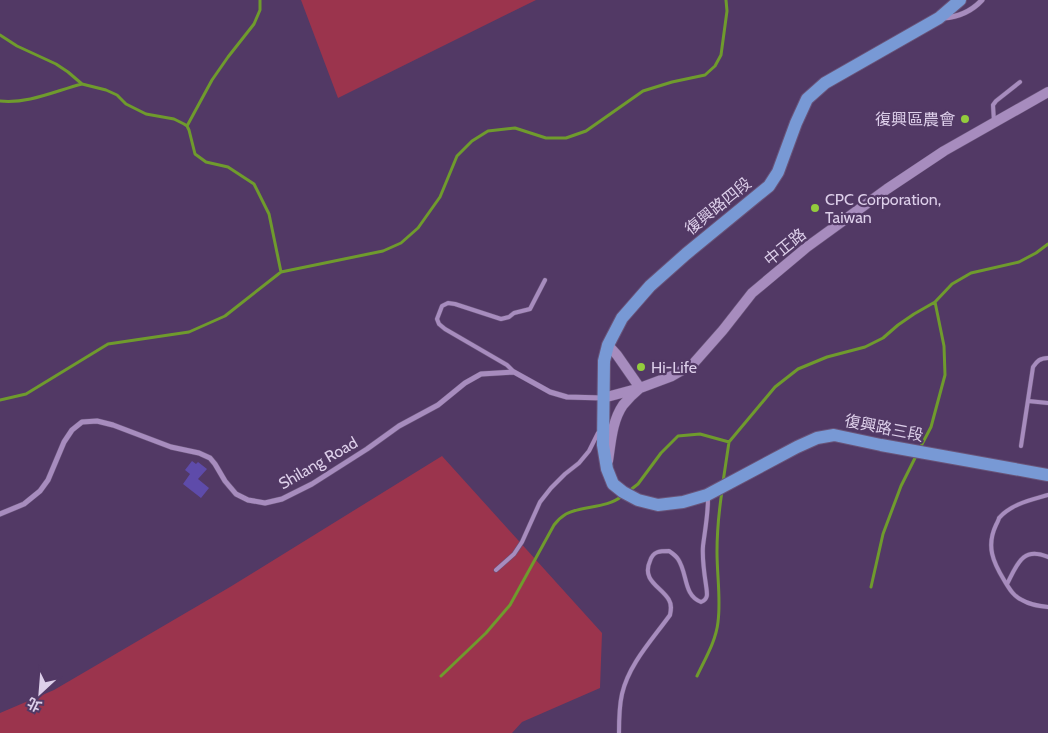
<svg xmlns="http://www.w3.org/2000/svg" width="1048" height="733" viewBox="0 0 1048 733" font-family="Cabin,'Noto Sans TC',sans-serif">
<rect width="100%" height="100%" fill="#523965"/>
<path fill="#9b344d" d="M301 0H536L338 98Z
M442 456 602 633 600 688 522 722 512 733H0V713L54 690 230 587Z"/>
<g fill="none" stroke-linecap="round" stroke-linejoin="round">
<path stroke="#6f9b2d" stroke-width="3" d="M0 35 17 46 56 64 68 72 82 84 106 90 117 95 126 104 146 114 174 119 184 124 187 126 189 130 195 154 206 162 228 167 254 184 269 214 281 272
M0 101C28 104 55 91 82 84
M187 126 212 80 228 57 254 24 260 10V0
M0 400 26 394 108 344 189 332 225 316 281 272 383 251 401 243 418 228 440 197 457 156 472 141 488 131 515 128 546 138H566L586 131 643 91 672 82 705 75 715 66 721 55 727 11 726 0
M920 448 931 427 945 375 944 346 935 302
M723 482 729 442
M629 491 638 484 661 453 678 436 700 434 729 442 775 387 798 369 827 357 865 347 883 338 898 325 914 314 935 302 952 284 971 273 1019 262 1036 253 1048 244
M871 587 883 534 901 486 917 454
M441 676 486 633 510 605 554 525C557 521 561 517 566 514 583 505 606 509 622 496
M697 676C705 659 716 641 718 622 721 599 717 576 717 552 717 532 719 511 722 491"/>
</g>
<path fill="#5e4baa" d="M192 461 196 464 198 462 207 469 198 479 209 488 201 498 183 484 190 474 185 470Z"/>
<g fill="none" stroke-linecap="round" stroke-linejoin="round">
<defs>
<path id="lane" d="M994 122 993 105 996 101 1020 82
M514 372 507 365 445 329 439 324 437 319 442 306 448 303 455 304 501 319 509 317 514 313 530 309 545 280
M1028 401 1048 403
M1021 446 1033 367C1037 361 1040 358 1048 358
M1048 495C1031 500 1011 504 999 518 999 519 996 525 996 525 986 546 993 562 1004 580 1009 588 1013 596 1022 600 1030 605 1039 606 1048 607
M496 570 514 554 522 542 540 502 551 488 565 474 579 463 589 451 598 433
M1007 584C1017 565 1022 546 1048 557
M619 733C619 720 619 707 622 694 629 664 652 640 670 615 671 610 672 605 669 600 662 587 641 581 650 561 653 551 660 551 669 551 672 553 676 556 678 559 688 574 683 595 701 602 709 599 707 593 706 585 704 572 702 559 703 546 705 530 708 515 708 498"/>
<path id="street" d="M943 18C959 17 971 12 982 0
M0 514 24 504 40 491 48 480 64 442 72 430 82 422 97 421 113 425 171 447 199 453 210 458 215 464 225 481 236 494 248 500 265 503 282 499 312 484 367 449 399 426 438 405 465 383 481 374 514 372 550 392 567 397 603 398"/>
<path id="secondary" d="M608 345 617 355 640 388C634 393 628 399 623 405 612 421 611 442 608 461
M603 398 640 388 672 376 693 364 723 330 752 293 807 247 887 189 944 151 1048 92"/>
<path id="primary" d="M960 0 939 18 825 83 807 99 796 123 778 172 769 186 686 254 650 286 622 318 608 345 604 361 603 445 607 469 613 484 623 492 638 500 658 505 683 502 707 495 797 447 817 438 834 435 881 445 1048 475"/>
</defs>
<use href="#lane" stroke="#695479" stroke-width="5"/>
<use href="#street" stroke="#695479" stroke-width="6"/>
<use href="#secondary" stroke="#695479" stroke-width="11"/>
<use href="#primary" stroke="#695479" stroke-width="14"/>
<use href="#lane" stroke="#a78cbe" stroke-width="4"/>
<use href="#street" stroke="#a78cbe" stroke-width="5"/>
<use href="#secondary" stroke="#a78cbe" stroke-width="10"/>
<use href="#primary" stroke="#7899d5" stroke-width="12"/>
</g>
<g fill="#93cc3d" stroke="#523965" stroke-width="2">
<circle cx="965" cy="119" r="5"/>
<circle cx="815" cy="208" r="5"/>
<circle cx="641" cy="367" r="5"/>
</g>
<g text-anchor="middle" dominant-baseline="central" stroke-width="4.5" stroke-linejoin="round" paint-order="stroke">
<g font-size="16" fill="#ddcfea" stroke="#523965" text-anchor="start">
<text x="955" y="119" text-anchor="end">復興區農會</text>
<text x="825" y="199">CPC Corporation,<tspan x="825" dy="18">Taiwan</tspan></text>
<text x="651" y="367">Hi-Life</text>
</g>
<g font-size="16" fill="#ddcfea" stroke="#523965">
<text transform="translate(718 206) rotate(-39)">復興路四段</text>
<text transform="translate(785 247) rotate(-39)">中正路</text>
<text transform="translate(884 428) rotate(11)">復興路三段</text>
<text transform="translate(318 463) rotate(-30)">Shilang Road</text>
</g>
</g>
<g transform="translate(40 693) rotate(206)" stroke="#523965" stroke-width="4" paint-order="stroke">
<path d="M0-4L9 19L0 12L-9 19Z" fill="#ddcfea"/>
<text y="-8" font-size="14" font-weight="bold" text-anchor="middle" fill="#ddcfea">北</text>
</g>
</svg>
